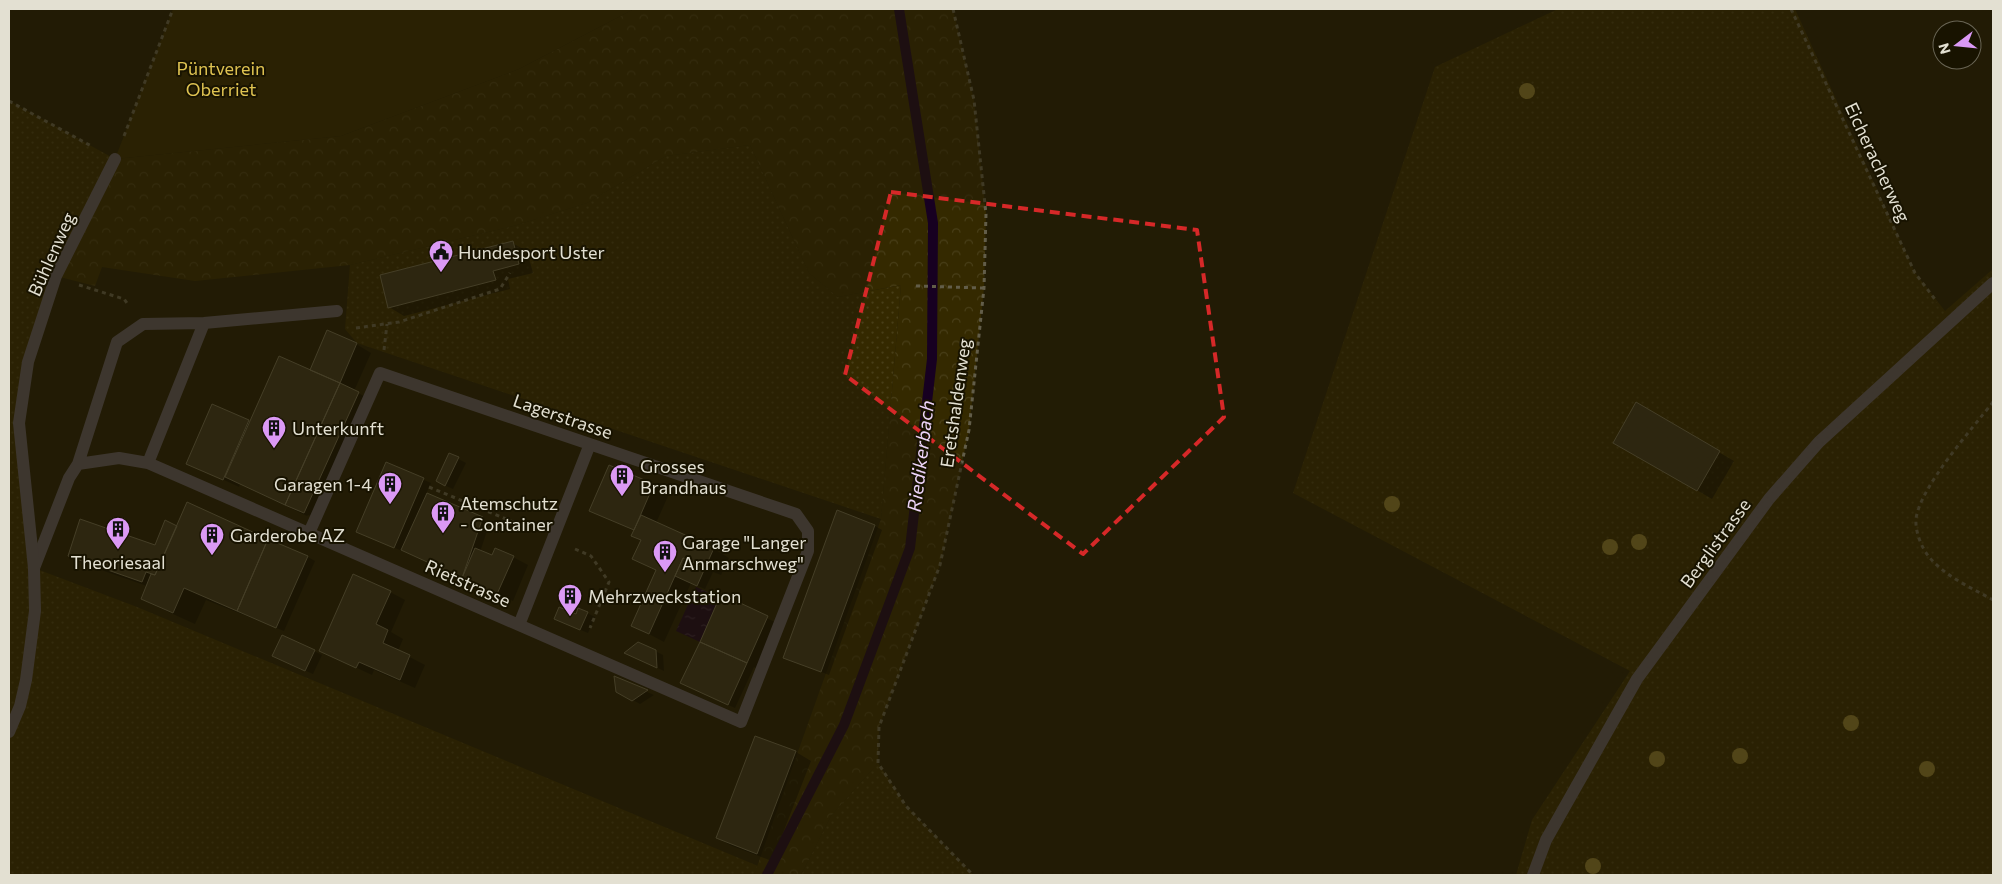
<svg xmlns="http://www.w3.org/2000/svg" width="2002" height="884" viewBox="0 0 2002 884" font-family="Commissioner,sans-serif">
<defs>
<pattern id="grass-dots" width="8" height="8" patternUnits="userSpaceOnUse" patternTransform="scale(1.25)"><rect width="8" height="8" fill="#342900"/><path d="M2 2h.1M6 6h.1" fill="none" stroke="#483e18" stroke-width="1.8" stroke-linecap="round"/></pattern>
<pattern id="forest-crowns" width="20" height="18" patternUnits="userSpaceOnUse" patternTransform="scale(1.25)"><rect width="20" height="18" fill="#342900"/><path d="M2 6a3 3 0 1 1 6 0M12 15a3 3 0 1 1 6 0" fill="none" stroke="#483e18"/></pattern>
<pattern id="water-ripples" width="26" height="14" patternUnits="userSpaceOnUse" patternTransform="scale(1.25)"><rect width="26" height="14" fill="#170021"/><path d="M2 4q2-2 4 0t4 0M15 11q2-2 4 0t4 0" fill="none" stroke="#392540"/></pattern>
</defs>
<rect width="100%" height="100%" fill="#221c05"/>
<path fill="url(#grass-dots)" d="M1558 9H1795L1915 273 1945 311 1993 269V875H1516L1532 820 1630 671 1293 493 1435 67Z
M9 101 115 159 56 276 28 362 19 423 34 568 137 607 758 866 754 875H9Z
M750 145 809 273 838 297 901 285 881 519 357 343 345 329 350 265 517 225 587 203 666 156Z
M878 763 906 806 973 875H801L831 816Z"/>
<path fill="url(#forest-crowns)" d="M634 9H953L974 100 986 214 984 288 969 430 940 565 879 727 878 763 831 816 801 875H754L881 519 901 285 838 297 809 273 750 145 666 156 587 203 517 225 350 265 195 281 102 267 95 286 56 276 115 159 341 136 519 69Z"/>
<path fill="#342900" d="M173 9H634L519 69 341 136 115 159Z"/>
<path fill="url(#water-ripples)" d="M696 587 719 597 700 642 676 631Z"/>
<path fill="#0007" d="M512 243 527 251 533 273 508 279 510 289 404 316 389 307Z
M356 344 371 353 354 391 366 397 312 516 308 515 307 516 240 484 239 487 188 463 213 406 251 422 311 372Z
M1636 404 1734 461 1712 499 1615 442Z
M449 454 466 463 453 489 444 485Z
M386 463 431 483 426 494 490 522 480 552 492 557H513L528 565 513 601 402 550V551L364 535Z
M610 466 654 485 669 494 656 523 714 549 729 558 721 575 713 572 705 589 691 583 664 642 632 625 657 571 634 559 642 540 635 531 591 510Z
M875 526 882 530 829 675 784 657Z
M177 527 308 557 315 561 284 631 206 600 195 624 164 610 142 598 147 586 84 564 69 555 156 546Z
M390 592 405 600 391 632 403 639 398 651 425 665 415 688 374 670 372 675 321 651Z
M722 596 783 626 762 671 754 667 735 708 689 687Z
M587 613 595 617 588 633 555 619Z
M314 651 322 655 313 674 281 660Z
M655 651 663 655 664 671 633 656Z
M615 678 647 692 654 695 640 704 617 691Z
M756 737 796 752 811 761 772 861 732 846 717 838Z"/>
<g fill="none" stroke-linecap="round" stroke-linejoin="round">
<path stroke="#170021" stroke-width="10" d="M767 875 844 725 910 548 932 359 933 223 899 9"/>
</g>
<path fill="#3a341d" stroke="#6e684f" d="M513 241 519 264 493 271 496 280 388 308 380 275Z
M327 330 357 343 340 383 310 370Z
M279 356 340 383 285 505 225 477Z
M340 383 359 392 304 513 285 505Z
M1636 402 1720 451 1697 491 1613 443Z
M212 404 249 420 223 480 186 464Z
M449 453 459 457 445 486 436 481Z
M386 462 424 478 394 548 356 532Z
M609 465 654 484 634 530 589 511Z
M427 493 483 517 462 578 401 550Z
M187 502 268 539 237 611 184 588 173 613 141 599 151 574 155 575Z
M837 510 875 525 821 672 783 658Z
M641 515 714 548 705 568 683 558 649 634 631 626 656 570 632 559 641 540 631 536Z
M80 519 155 545 165 520 177 526 155 575 146 572 142 582 68 556Z
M268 539 308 556 276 628 237 611Z
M475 548 492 555 495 548 514 556 497 594 462 578Z
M683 558 705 568 697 586 675 576Z
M353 574 391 591 376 624 388 630 383 643 410 655 400 680 359 662 356 668 319 651Z
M721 594 768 616 747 663 700 642Z
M559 607 576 614 578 608 588 612 580 630 554 619Z
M282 635 315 650 305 671 272 656Z
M638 642 656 650 657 668 624 653Z
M700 642 747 663 728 705 680 683Z
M614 676 648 690 632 701 616 692Z
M755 736 796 751 757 854 716 838Z"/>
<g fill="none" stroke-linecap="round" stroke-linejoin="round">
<path stroke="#625d49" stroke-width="3" stroke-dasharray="4 4" stroke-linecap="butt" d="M953 9 974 100 986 214 984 288 969 430 940 565 879 727 878 763 906 806 973 875
M1791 9 1915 273 1937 302
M9 101 93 147
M124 136 173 9
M79 285 124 299 129 306
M916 286 984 288
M356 328 399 322 500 289 510 273
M384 350 387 324
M1993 402C1972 429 1920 487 1916 519 1915 532 1922 549 1930 558 1946 577 1972 588 1993 600
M429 487 530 529
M575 549 591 556 609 582 590 628"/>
<path stroke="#5e5761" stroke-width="12" d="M148 463 204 323
M78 464 117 342 143 324 204 323 337 311
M34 568 69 478 78 464 119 458 148 463 741 722 808 551V531L796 514 380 373 309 533
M519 625 590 444"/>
<path stroke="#5e5761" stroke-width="12" d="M9 732 20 706 26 680 35 611 34 568 19 423 28 362 56 276 115 159
M1533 875 1546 840 1637 679 1769 499 1819 442 1993 283"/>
</g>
<g fill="#8a782f">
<circle cx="1527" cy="91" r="8"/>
<circle cx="1392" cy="504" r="8"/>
<circle cx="1639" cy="542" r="8"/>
<circle cx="1610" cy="547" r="8"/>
<circle cx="1851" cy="723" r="8"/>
<circle cx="1740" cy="756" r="8"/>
<circle cx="1657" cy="759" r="8"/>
<circle cx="1927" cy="769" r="8"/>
<circle cx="1593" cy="866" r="8"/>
</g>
<path d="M0 0H2002V884H0ZM891 192 1197 230 1224 417 1083 554 845 375Z" fill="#221c05" fill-opacity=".55" fill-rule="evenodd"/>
<path fill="none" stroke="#d62828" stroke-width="4" stroke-dasharray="10 6" stroke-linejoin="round" d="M891 192 1197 230 1224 417 1083 554 845 375Z"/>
<defs>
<symbol id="civic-pin" viewBox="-11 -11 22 30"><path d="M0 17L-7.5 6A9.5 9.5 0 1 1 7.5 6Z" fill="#db99f5" stroke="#181300"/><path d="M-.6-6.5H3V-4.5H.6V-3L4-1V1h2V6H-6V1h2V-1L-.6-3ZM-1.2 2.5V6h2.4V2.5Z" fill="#111"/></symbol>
<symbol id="building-pin" viewBox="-11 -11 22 30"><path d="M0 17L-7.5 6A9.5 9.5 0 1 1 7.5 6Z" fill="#db99f5" stroke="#181300"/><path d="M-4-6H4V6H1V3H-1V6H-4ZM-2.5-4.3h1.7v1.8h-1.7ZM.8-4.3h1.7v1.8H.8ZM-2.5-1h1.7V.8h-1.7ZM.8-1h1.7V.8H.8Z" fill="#111"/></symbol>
</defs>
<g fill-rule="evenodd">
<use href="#civic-pin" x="427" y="238" width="28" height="38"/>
<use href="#building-pin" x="260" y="414" width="28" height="38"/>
<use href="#building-pin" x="608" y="462" width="28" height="38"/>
<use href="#building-pin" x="376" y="470" width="28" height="38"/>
<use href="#building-pin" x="429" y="499" width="28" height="38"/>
<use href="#building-pin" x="104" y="515" width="28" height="38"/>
<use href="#building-pin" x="198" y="521" width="28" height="38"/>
<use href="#building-pin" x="651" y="538" width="28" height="38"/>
<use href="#building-pin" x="556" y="582" width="28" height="38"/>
</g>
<g text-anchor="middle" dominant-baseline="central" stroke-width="4" stroke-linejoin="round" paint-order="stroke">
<g font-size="18" fill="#dfc351" stroke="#181300">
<text x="221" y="68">Püntverein<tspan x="221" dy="21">Oberriet</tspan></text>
</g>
<g font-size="18" fill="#e3e0d2" stroke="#181300">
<text transform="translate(1878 162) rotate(65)">Eicheracherweg</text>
<text transform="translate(51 254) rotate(-66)">Bühlenweg</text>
<text transform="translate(955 403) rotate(-82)">Eretshaldenweg</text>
<text transform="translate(563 416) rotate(19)">Lagerstrasse</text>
<text transform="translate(1715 543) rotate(-54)">Berglistrasse</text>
<text transform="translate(468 583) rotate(24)">Rietstrasse</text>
</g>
<g font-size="18" fill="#e3e0d2" stroke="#181300" text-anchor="start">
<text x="458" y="252">Hundesport Uster</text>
<text x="292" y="428">Unterkunft</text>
<text x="640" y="466">Grosses<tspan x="640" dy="21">Brandhaus</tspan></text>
<text x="372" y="484" text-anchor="end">Garagen 1-4</text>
<text x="460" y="503">Atemschutz<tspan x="460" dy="21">- Container</tspan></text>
<text x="230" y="535">Garderobe AZ</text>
<text x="682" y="542">Garage "Langer<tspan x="682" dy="21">Anmarschweg"</tspan></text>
<text x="118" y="562" text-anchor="middle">Theoriesaal</text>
<text x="588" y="596">Mehrzweckstation</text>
</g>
<g font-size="19" font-style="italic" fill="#edd4f8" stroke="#181300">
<text transform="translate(920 456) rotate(-83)">Riedikerbach</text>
</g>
</g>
<rect width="2002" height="884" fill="none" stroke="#e3e0d2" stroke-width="20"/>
<g transform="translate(1957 45) rotate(254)"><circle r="24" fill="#181300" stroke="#696554"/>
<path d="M0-4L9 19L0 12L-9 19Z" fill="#db99f5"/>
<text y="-8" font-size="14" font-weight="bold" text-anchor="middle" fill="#e3e0d2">N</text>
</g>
</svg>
